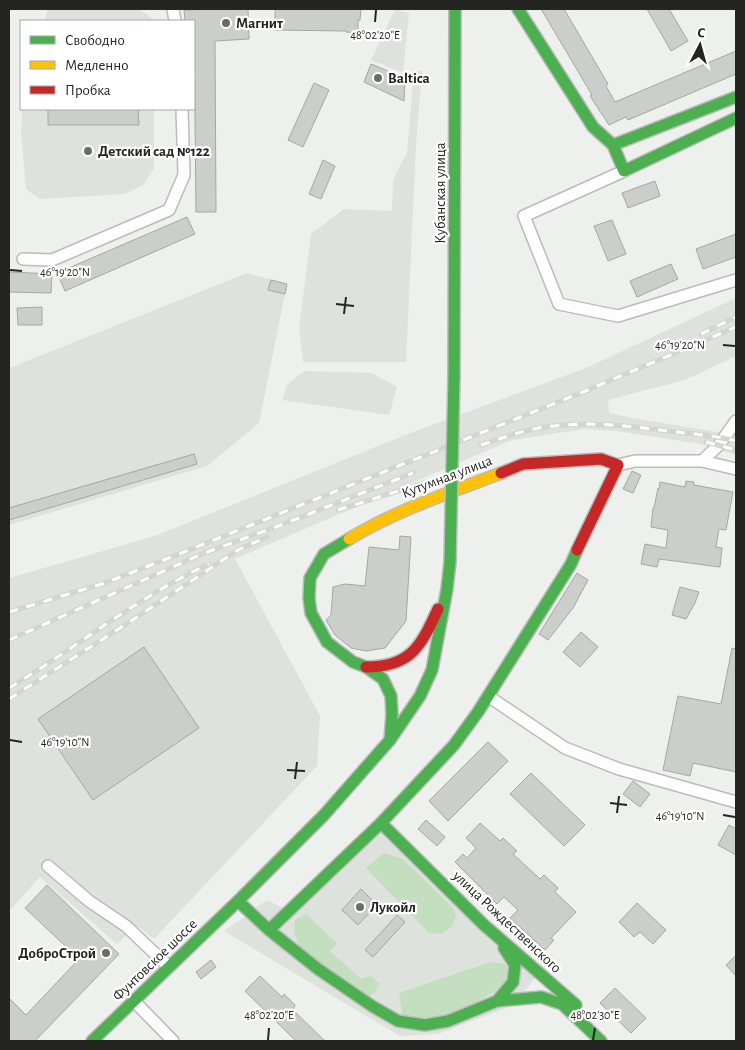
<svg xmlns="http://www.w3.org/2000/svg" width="745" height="1050" viewBox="0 0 745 1050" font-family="'Alegreya Sans',sans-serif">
<rect width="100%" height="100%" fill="#eef0ee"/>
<path fill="#dde2dc" d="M67 9H139L153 19V21H44L48 10Z
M395 9 409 13 403 73 371 60Z
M414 71H422L416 145 406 362H303L299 329 311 234 344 209 392 211 393 180 407 153Z
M22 109H154V168L143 185 125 194 39 199 26 189 21 134Z
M247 273 287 284 259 423 207 466 9 525V368Z
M736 298V356L685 380 608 400 609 413 632 418 736 435V455L701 444 616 431 584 429 512 440 235 559 320 716 317 766 154 939 137 926 117 944 40 877 9 911V578L155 536 405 435 586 368Z
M304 371 372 373 397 387 389 415 282 400 287 385Z
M378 818 541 970 514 1005 438 1034 400 1036 224 931 267 900 283 908Z"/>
<path fill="#c4dfbf" d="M384 853 403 859 453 908 456 917 452 926 442 934 429 933 366 868Z
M306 914 338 944 330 951 361 979 371 976 380 984 374 993 366 998 299 946 294 932 295 920Z
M491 962 505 964 510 974 499 989 449 1017 403 1018 399 993Z"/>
<path fill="#cccecc" stroke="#a5a6a5" d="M217 9H248L249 39 215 41 216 212H196L194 21H185L184 10Z
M275 9H361L360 20H358V33L346 32V31L275 30Z
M541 9H564L608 84 606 86 615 102 736 51V74L628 120 626 117 609 125 590 96 592 95Z
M647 9H669L688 41 671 51Z
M371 64 405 78 404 101 364 82Z
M314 83 329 90 303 147 288 140Z
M48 109H138L139 125H48Z
M323 160 335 166 321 199 309 194Z
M655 181 660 196 628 208 622 193Z
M187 217 195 234 65 291 57 273Z
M612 220 626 254 608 261 594 226Z
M736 234V257L703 269 696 249Z
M671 264 678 279 637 297 630 281Z
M9 272 52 274 51 293 9 292Z
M271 280 287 284 285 294 268 290Z
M42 307V325H18L17 308Z
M194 454 197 464 9 520V508Z
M632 471 641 475 633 493 623 489Z
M686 481 694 482V485L733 492 726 530 719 529 716 547 722 548 720 567 659 559 657 567 641 564 645 544 666 548 668 530 651 527 653 508H654L658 488 659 489 660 482 685 487Z
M400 536 411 537 406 621 385 648 366 651 351 648 335 635 326 620 331 615 333 587 345 584 365 586 369 547 399 550Z
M577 573 588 580 573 608 548 640 539 634Z
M680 587 699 592 695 603 686 619 672 615Z
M581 632 598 647 580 667 563 652Z
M144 647 199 728 93 800 38 719Z
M732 648 736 649V772L693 763 690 776 663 770 678 696 721 704Z
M488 742 508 761 448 821 429 801Z
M531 773 585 825 564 846 510 794Z
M633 781 650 794 640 807 623 794Z
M426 820 445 837 437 846 418 829Z
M480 823 500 841 503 838 517 851 513 854 540 879 544 875 558 888 555 892 576 912 551 938 554 940 545 950 510 918 518 910 504 897 497 904 455 862 463 854 467 858 476 848 466 838Z
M729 825 736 829V855L718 845Z
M47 885 119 954 35 1041H9V998L26 1015 79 959 25 908Z
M361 889 377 905 358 925 342 910Z
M637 903 666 930 653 944 640 932 634 937 619 922Z
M397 915 405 922 373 957 365 950Z
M736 955V976L726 965Z
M211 960 216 967 201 979 196 972Z
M260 976 282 997 284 994 295 1005 293 1010 325 1041H296L245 991Z
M615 988 646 1018 631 1033 600 1003Z"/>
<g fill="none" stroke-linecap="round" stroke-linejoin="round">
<defs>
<path id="street" d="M173 9 175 21
M624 171 524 216 559 304 618 316 736 280
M23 259 52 260 169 210 184 175 182 109
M702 461 736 469
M618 465 635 461H702L719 445 736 421
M488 696 565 748 619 769 736 802
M48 866 89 901 126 926 169 967
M134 1001 173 1041"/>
<path id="fast" d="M518 9 593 127 613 145 624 171 736 118
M613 145 736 97
M454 377 455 9
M349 539 324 554 310 578 309 598 311 613 327 642 353 662 366 667 383 679 391 696 392 714 390 740
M381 823 484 925 576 1005
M238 901 269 930 318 969 372 1006 398 1021 425 1025 448 1021 497 1001 541 997 562 1004 601 1041
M269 930 381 823 454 745 478 712 571 564 577 550
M497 1001 513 982 515 965 504 948
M92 1041 238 901 324 815 390 740 420 696 432 670 447 589 450 562"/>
<path id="slow" d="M349 539C397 510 449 493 501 473"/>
<path id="jam" d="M501 473 523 464 601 459 618 465 577 550
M366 667C411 667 421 646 438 609"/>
</defs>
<use href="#street" stroke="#babcba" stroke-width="14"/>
<use href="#fast" stroke="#babcba" stroke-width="14"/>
<use href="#slow" stroke="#babcba" stroke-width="14"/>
<use href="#jam" stroke="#babcba" stroke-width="14"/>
<use href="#street" stroke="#fcfdfc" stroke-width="11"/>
<use href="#fast" stroke="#4caf50" stroke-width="11"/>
<use href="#slow" stroke="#ffc107" stroke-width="11"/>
<use href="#jam" stroke="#c62828" stroke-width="11"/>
<defs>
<path id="rail" d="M701 334 736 317
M706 442 736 450
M481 445C505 437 529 428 554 426 595 421 636 427 676 432 696 434 717 436 736 441
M338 510 427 482
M9 612 102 584 174 556 588 390 736 327
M9 640 202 554 281 525 413 473
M9 688C76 648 137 597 209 564
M9 699 128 623 238 550 267 537"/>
</defs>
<use href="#rail" stroke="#d4d4d3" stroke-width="5"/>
<use href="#rail" stroke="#fff" stroke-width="3" stroke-dasharray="9" stroke-linecap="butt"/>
<defs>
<path id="fast-bridge" d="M450 562 454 377"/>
</defs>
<use href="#fast-bridge" stroke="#babcba" stroke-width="14" stroke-linecap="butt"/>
<use href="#fast-bridge" stroke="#4caf50" stroke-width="11"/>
</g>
<path fill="none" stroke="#242523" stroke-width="2" d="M375 22 376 10M10 270 22 271M336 304 354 306M344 314 346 297M723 345 735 346M10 740 22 742M287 770 305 771M295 779 297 762M610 803 627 805M617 813 619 796M723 815 735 817M268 1040 269 1028M593 1040 595 1028"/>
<g fill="#6b6c6a" stroke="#fff" stroke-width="2">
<circle cx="226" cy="23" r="5"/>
<circle cx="378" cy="78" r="5"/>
<circle cx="88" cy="151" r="5"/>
<circle cx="360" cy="907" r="5"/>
<circle cx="106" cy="953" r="5"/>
</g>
<g text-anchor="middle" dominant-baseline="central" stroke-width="4.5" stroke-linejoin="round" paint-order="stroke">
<g font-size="15" font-weight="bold" fill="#242523" stroke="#fff" text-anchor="start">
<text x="236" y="23">Магнит</text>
<text x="388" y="78">Baltica</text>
<text x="98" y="151">Детский сад №122</text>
<text x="370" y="907">Лукойл</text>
<text x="96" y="953" text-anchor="end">ДоброСтрой</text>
</g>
<g font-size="15" fill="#242523" stroke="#fff">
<text transform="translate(440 193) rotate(-90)">Кубанская улица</text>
<text transform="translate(447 477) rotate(-21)">Кутумная улица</text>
<text transform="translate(507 922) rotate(43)">улица Рождественского</text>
<text transform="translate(155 960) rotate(-44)">Фунтовское шоссе</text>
</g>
</g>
<g font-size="12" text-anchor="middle" fill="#242523" stroke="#fff" stroke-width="4.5" stroke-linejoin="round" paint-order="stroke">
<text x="375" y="39">48°02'20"E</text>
<text x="65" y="276">46°19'20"N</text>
<text x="680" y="349">46°19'20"N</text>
<text x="65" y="746">46°19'10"N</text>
<text x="680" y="820">46°19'10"N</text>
<text x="269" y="1019">48°02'20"E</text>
<text x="595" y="1019">48°02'30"E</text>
</g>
<rect width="745" height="1050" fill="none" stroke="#242523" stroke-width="20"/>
<rect x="20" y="20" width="175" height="90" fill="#ffffff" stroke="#a7a8a7"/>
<rect x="30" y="36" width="25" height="8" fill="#4caf50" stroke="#a7a8a7"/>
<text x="65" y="45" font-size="15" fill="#242523">Свободно</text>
<rect x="30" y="61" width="25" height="8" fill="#ffc107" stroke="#a7a8a7"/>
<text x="65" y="70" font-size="15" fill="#242523">Медленно</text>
<rect x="30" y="86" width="25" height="8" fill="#c62828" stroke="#a7a8a7"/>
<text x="65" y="95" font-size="15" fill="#242523">Пробка</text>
<g transform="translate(700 45) rotate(6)" stroke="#ffffff" stroke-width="4" paint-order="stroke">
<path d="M0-4L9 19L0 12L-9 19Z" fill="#242523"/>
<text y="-8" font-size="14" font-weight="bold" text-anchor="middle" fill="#242523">С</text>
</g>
</svg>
